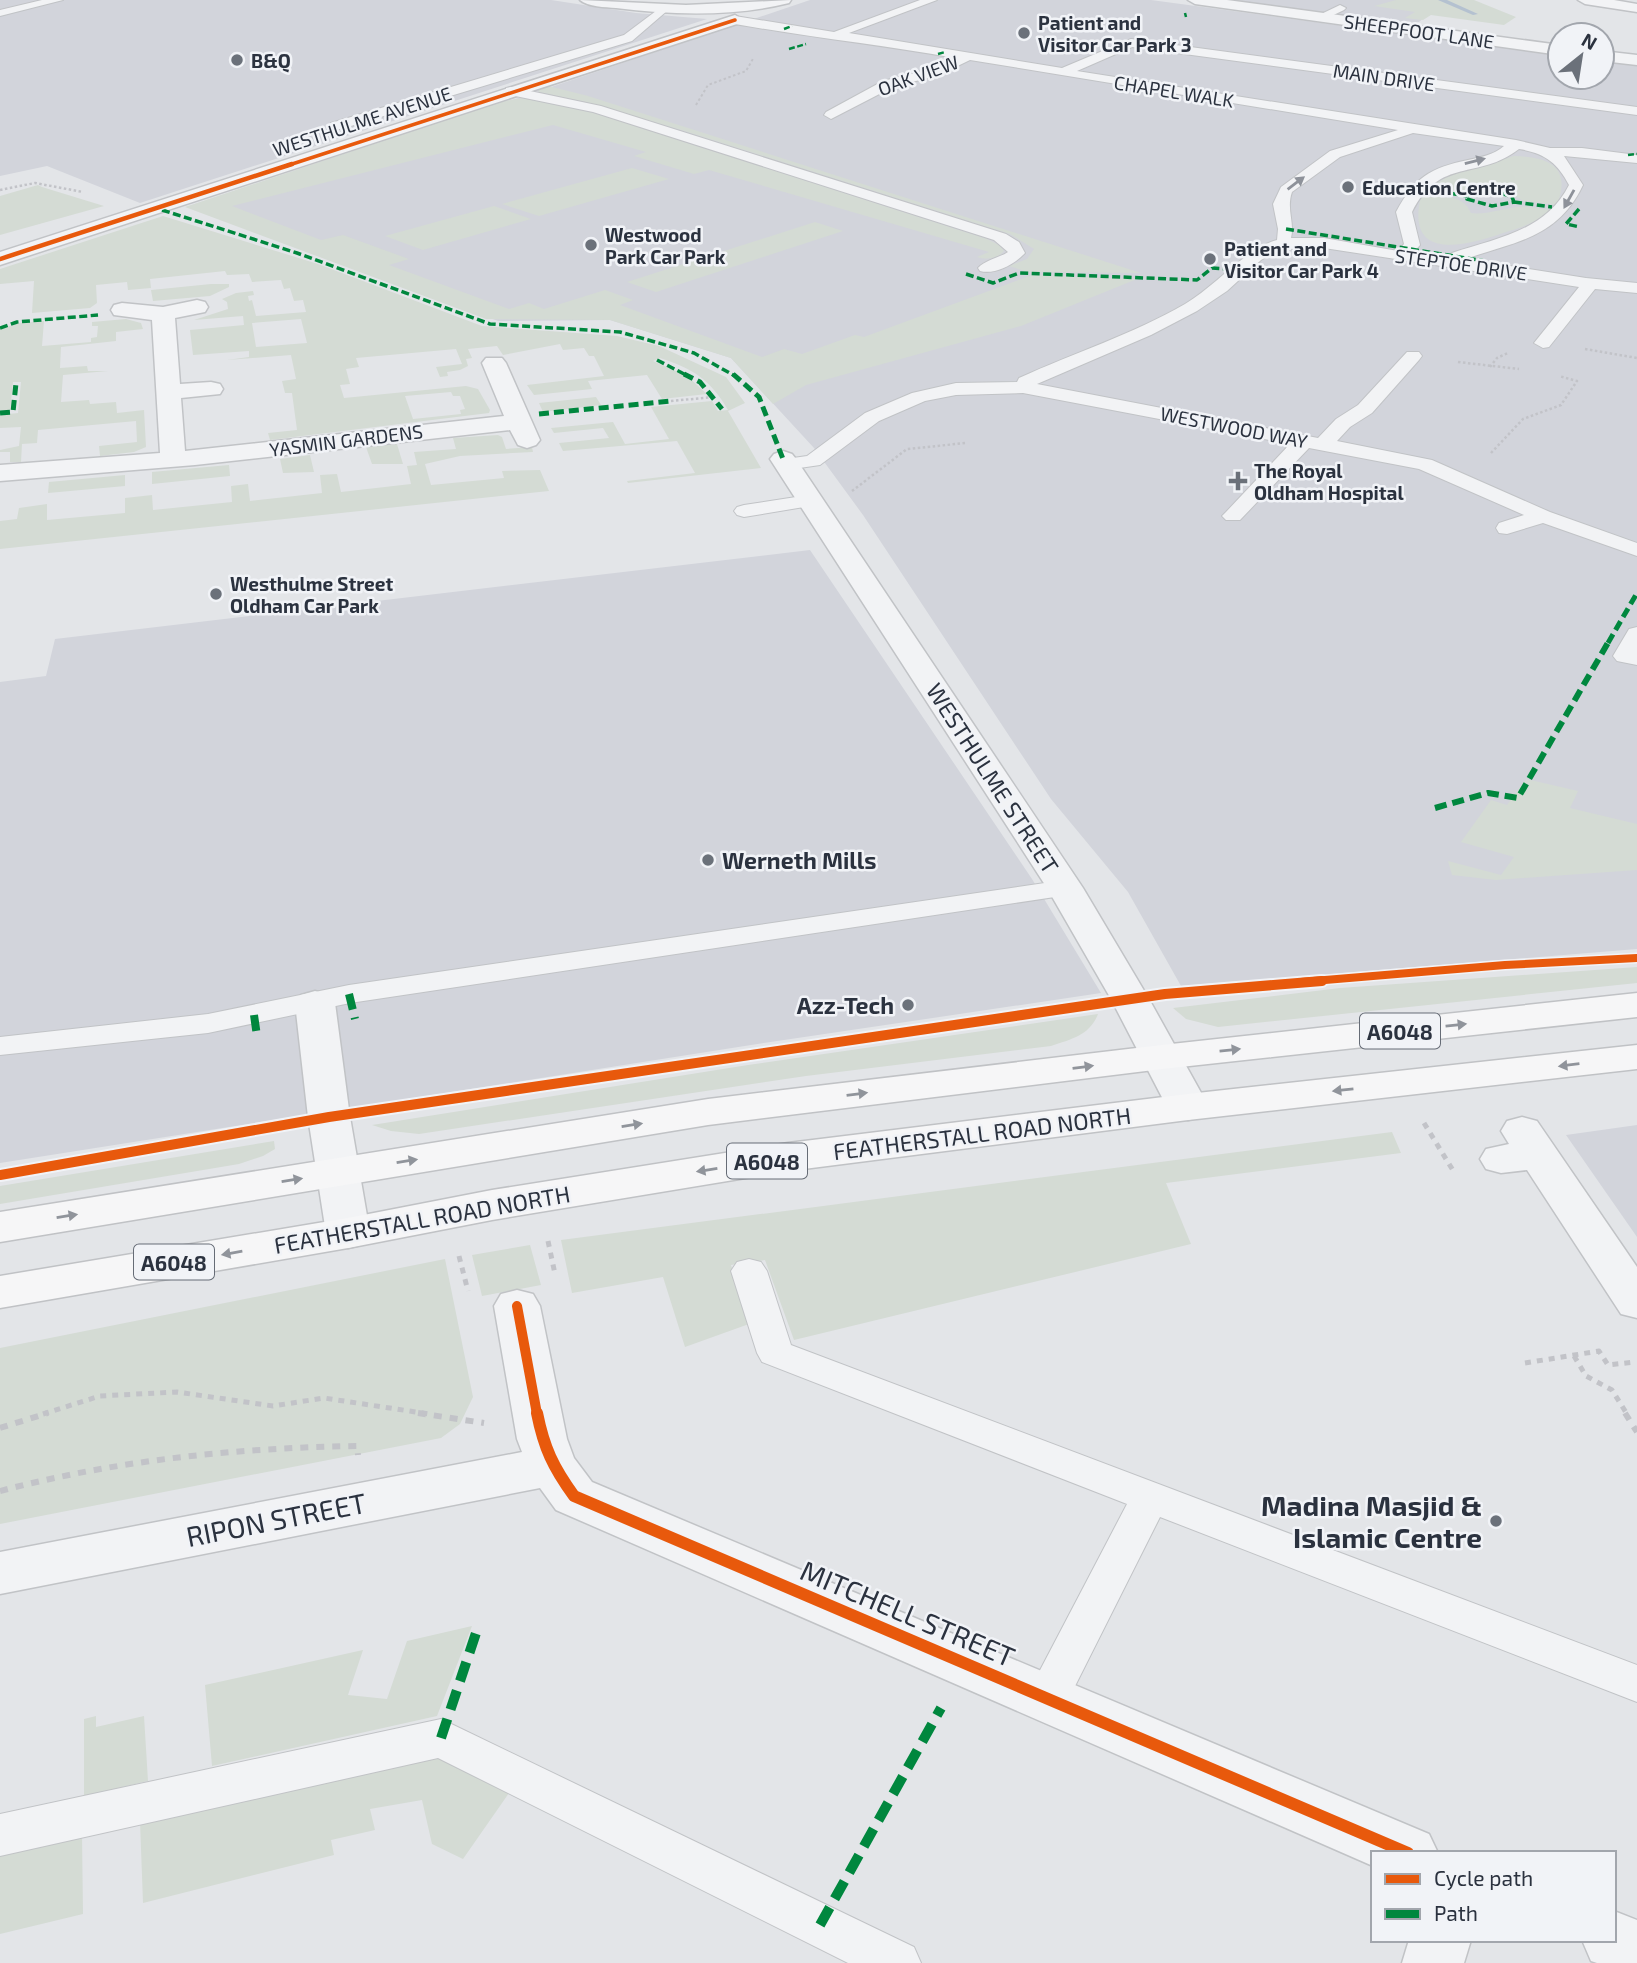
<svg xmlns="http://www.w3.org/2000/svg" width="1637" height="1963" viewBox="0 0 1637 1963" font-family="'Exo 2',sans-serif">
<rect width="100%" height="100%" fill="#e3e5e8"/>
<path fill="#d2d4db" d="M0 0H551L636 13 707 19 140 203 47 166 0 176Z
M810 0H1151L1560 55V77H1602V60L1637 65V949L1181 986 1128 892 1051 799 863 515 814 448 731 358 610 320 498 321 194 207Z
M1223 0H1403L1431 12 1414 26Z
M810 550 1032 879 1101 993 751 1045 0 1163V682L46 676 55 639Z
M1637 1125V1237L1566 1135Z"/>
<path fill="#d4dbd4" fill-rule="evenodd" d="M1396 0H1474L1516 17 1504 25 1431 15 1423 20 1405 18 1415 12 1374 6Z
M544 85 588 96 1141 273 1028 272 1009 266 1027 259 1034 249 1010 234 678 129 585 102 539 92 537 89Z
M522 98 594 113 987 239 999 245 1004 251C997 259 987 260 977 257L989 252 709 170 694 174 634 156 646 152 553 125 232 206 321 240 343 235 409 259 389 265 509 309 529 303 544 309 605 290 633 300 620 305 762 357 784 349 802 354 855 335 864 337 1032 275 1137 279 1021 326 806 385 773 404 731 358 610 320 486 319 185 207 499 102Z
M1514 156C1548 157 1572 166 1557 205L1523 201 1513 194 1507 184C1498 183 1494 187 1485 189 1467 194 1447 190 1429 187L1451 175Z
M632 168 669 179 539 216 502 204Z
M38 185 42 187 104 206 0 235V196Z
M1421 196C1441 199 1462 192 1471 213 1484 215 1503 209 1517 207 1528 205 1541 209 1552 210 1538 222 1520 228 1503 233 1464 247 1405 261 1421 196Z
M494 206 531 219 423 250 385 236Z
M163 216 318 264 482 326 617 336 659 346 726 377 745 403 728 411 761 468 628 483 627 481 695 473 677 441 563 451 559 443 609 438 603 428 554 433 551 428 613 422 625 444 669 439 651 407 712 401 718 411 728 410C711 380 692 368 660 358L653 361 687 376 707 394 662 399 647 375 588 381 592 389 534 395 527 385 604 376 594 356H589L584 348 563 350 560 344 503 355 497 346 468 349 472 358 466 359 468 366 460 370 447 372 448 376 440 377 436 367 462 364 456 349 356 358 359 367 346 369 350 384 340 385 344 398 466 386 478 389 490 410 489 413 270 440 268 433 297 430 292 393H285L282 381 296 379 291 355 227 360 249 357V351L193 355 190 330 244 325 243 316 194 320 228 309 227 302 222 299 236 293 253 291 254 295 248 296 249 301 252 300 256 316 306 312 303 300 294 301 290 288 284 289 281 280 252 282 249 274 227 275 225 271 150 279 151 288 128 290 127 282 96 285 97 303 90 308 32 313 34 281 0 284V269ZM301 319 307 343 256 347 252 323ZM451 392 453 396H460L465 409 460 410 461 414 413 419 405 396Z
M815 222 843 231 656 292 627 282Z
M211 284H229V287L210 296 153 301 151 290Z
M126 319 141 323 143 329 116 332V341L61 347 60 368 87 366 88 371H108L63 375 61 402 89 400 90 404 116 402 117 413 144 410 146 447 134 452 100 456 99 446 137 442 136 421 38 430 37 443 22 444 21 462H10V452H0V450L19 446 21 427 0 428V415L18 413 21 382H13L10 411 0 412V329L19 323 44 321 42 346 91 342V338L97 337 98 326H92V322Z
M596 397 601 405 543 412 539 403Z
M498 435 502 437 506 449 532 447 533 452 460 456 425 464 431 485 504 478 502 471 540 470 549 491 0 549V521L17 519 19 508 47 504V520L125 513V498L152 495 153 510 232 502 231 486 248 484 250 501 322 493 320 475 337 474 341 492 411 484 407 466 417 465 414 452 456 449 453 438Z
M397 444 403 464H372L366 447Z
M310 455 314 472 283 473 280 459Z
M229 465 230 476 152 484V472Z
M125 475V486L48 493 49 482Z
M1526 779 1578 791 1570 808 1637 824V870L1496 880 1452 875 1448 861 1501 875 1514 857 1461 842 1491 800 1507 805Z
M1637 967V983L1218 1027 1186 1019 1173 1008 1340 988Z
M1098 1014C1090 1035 1072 1039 1051 1046L806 1076 419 1134 391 1131 372 1125 748 1065Z
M1392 1132 1401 1153 1166 1183 1191 1244 794 1340 765 1260 731 1265 749 1324 685 1347 663 1277 572 1293 561 1240Z
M274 1141 275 1149 263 1156 239 1164 0 1204V1186Z
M530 1245 541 1285 482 1296 472 1255Z
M445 1259 473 1397 460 1424 441 1438 0 1524V1348Z
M472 1626 437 1716 212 1766 205 1685 363 1650 348 1695 387 1699 407 1641Z
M96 1716V1727L144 1716 148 1781 84 1796V1719Z
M433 1754 509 1793 463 1859 432 1844 422 1800 370 1809 375 1830 331 1840 334 1855 143 1903 140 1821Z
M82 1835 83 1914 0 1934V1855Z"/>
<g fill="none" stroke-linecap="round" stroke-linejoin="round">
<path fill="#b4c1d0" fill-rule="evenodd" d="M1438 0H1447L1478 14 1473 15Z"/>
<defs>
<path id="lane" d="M42 0H63L0 16V10Z
M920 0H937L849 33 1062 68 1131 39 1637 107V115L1132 47 1077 71 1516 140 1550 148H1582L1637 155V163L1564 156 1583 185C1558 238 1515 242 1465 259L1586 278 1637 283V293L1595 289 1549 347 1543 348 1534 343 1579 287 1324 248 1280 249 1261 260 1227 291 1197 311 1151 335 1037 384 1318 438 1336 419 1358 405 1407 352H1419L1422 356 1419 360 1372 413 1350 427 1337 441 1432 460 1550 512 1637 543V556L1543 523 1507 534 1499 533 1496 528 1499 523 1524 515 1419 469 1309 448 1240 520H1226L1222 516 1226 512 1290 444 1023 393 956 395 925 401 879 421 820 465 786 470 779 468 776 464 779 460 807 456 865 413 912 393 956 383 1017 382 1019 378C1074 353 1133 334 1185 304 1216 286 1246 248 1277 240L1278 229 1273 204 1281 187 1330 151 1398 130 970 60 939 75 893 87 831 119 824 115 826 112 883 81 931 69 955 58C882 45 808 37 735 24L729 20 735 16 834 32ZM1413 133 1504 146C1494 155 1481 157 1468 160 1430 168 1415 177 1396 212L1404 244 1398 251 1324 238H1291C1295 223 1286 209 1292 192L1340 157ZM1519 149C1544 153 1557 162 1569 185 1546 231 1497 238 1452 253L1447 257 1413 253 1420 245 1412 212C1440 156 1478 181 1519 149Z
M664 5 670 8 668 10 632 41 341 129H331L329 126 331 123 624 35Z
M1340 5 1346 8 1344 10 1321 21 1315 17Z
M511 87 601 106 1006 234 1019 242 1025 253C1015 264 995 275 980 271L978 268C985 260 999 258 1008 252L994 240 593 112 506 94V88Z
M809 495 816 497 819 501 816 505 744 517 737 515 734 511 737 507 744 505Z
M1637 627V665L1617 661 1613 656 1629 629Z
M1065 880 1075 882 1079 888 1075 894 350 1003 208 1033 0 1055V1037L208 1014 349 985Z
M749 1259 761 1262 767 1271 791 1345 1637 1665V1702L1160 1517 1063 1710 1048 1715 1033 1710 1026 1697 1127 1504 762 1362 757 1353 731 1271 737 1262Z
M441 1719 914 1947 921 1963H848L438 1758 0 1856V1814Z"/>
<path id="street" d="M580 0 686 5 791 0 789 3C733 17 673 15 616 8 605 7 588 7 580 0Z
M1188 0H1227L1560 45V55L1195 4Z
M1578 0H1614L1637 4V12L1585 4Z
M735 15 743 20 740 23 0 265V252Z
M1602 51 1637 55V65L1602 61Z
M197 300 205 302 208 307 205 312 175 318 180 384 211 382 220 384 223 389 220 394 181 398 185 451 504 416 482 363 486 358H502L506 363 540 440 536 445 527 448 518 445 510 430 195 465 0 481V465L160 453 152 320 114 315 111 310 114 305 122 303 163 307Z
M783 451 792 454 796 459 1083 888 1149 999 1209 1107 1203 1116 1188 1120 1173 1116 1167 1107 1111 999 1047 888 770 459 774 454Z
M315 991 329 995 335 1003 350 1117 370 1233 364 1244 348 1248 332 1244 326 1233 308 1117 295 1003 301 995Z
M1522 1117 1537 1121 1637 1267V1318L1621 1314 1527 1170 1501 1173 1486 1169 1480 1159 1486 1149 1509 1144 1501 1131 1507 1121Z
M517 1290 533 1294 540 1306 567 1439 574 1458 592 1482 1429 1834 1438 1853H1373V1866L556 1510 540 1488 0 1594V1552L522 1452 517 1439 494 1306 501 1294Z
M1614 1911 1637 1920V1963H1597L1591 1961 1582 1940H1614Z
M1409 1940H1471L1464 1963H1402Z"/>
<path id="primary" d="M1637 993V1017L1162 1069 708 1125 0 1242V1212L708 1099 1162 1045Z
M1637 1045V1069L1188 1120 788 1171 492 1220 348 1248 0 1308V1276L348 1218 492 1190 788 1143 1188 1094Z"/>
</defs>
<use href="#lane" stroke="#c1c3c6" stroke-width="2"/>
<use href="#street" stroke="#c1c3c6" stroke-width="3"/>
<use href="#primary" stroke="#c0c2c5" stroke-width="3"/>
<path stroke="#c2c3c8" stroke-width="2" stroke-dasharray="2.5 2.5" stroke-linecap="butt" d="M696 105 708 85 746 71 754 57"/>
<path stroke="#c2c3c8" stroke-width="2.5" stroke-dasharray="2.5 2.5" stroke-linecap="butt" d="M0 190 35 183 83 192
M1585 349 1637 358
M1458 362 1519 369
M1490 367 1497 358 1508 353
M671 401 714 397
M1491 453 1523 419 1561 405 1577 381 1559 376
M852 491 907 449 966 443"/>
<path stroke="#c2c3c8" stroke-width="5" stroke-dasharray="6 6" stroke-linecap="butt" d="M1424 1123 1454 1172
M548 1241 555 1274
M459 1256 468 1291
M1574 1356 1586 1376 1612 1390 1627 1414
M1525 1363 1599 1351 1608 1365 1635 1362
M43 1414 100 1396 177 1392 273 1406 324 1398 429 1414"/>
<path stroke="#c2c3c8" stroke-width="6" stroke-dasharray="8 8" stroke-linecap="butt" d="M418 1413 484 1423
M1625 1413 1637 1432
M0 1428 48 1413
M0 1491C118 1460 235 1448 357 1446L358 1455"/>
<use href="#lane" fill="#f2f3f5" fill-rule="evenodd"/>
<use href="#street" fill="#f2f3f5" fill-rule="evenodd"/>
<use href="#primary" fill="#f6f6f7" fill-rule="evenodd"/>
<path stroke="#00873e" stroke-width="2.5" stroke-dasharray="6 2.5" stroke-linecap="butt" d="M1185 13 1186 17
M784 29 792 26
M789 49 806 44
M938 54 945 52
M1628 155 1637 154"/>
<path stroke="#00873e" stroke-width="3.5" stroke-dasharray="8 3.5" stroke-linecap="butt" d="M1416 188 1467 196
M1478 192 1501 193 1512 197 1514 202 1492 206 1467 199 1468 195Z
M1514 202 1552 207
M1579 209 1566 224 1580 227
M162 210 297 253 490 324 620 332 694 353 735 376
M1286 229 1485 261
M966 274 993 283 1019 273 1197 280 1212 268 1239 270
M0 328 17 322 98 315
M657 360 688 376"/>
<path stroke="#00873e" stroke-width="5" stroke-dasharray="10 5" stroke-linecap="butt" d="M684 374 700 382 722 409
M733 374 759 397 783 459
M0 413 13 412 16 383
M539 414 671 401
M1608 643 1637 593"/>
<path stroke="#00873e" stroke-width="6" stroke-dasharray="12 6" stroke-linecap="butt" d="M1435 808 1488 793 1518 798 1609 641"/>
<path stroke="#00873e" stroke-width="8" stroke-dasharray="16 8" stroke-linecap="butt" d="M349 994 355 1019
M254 1015 257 1036"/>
<path stroke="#00873e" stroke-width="10" stroke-dasharray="20 10" stroke-linecap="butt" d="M441 1738 478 1627
M820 1925 941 1708"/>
<defs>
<path id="cycleway-far4" d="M286 166 735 20"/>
<path id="cycleway-far3" d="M0 259 292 164"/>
<path id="cycleway-far2" d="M1301 982 1505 965 1637 958"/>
<path id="cycleway-far1" d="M0 1175 329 1117 1165 994 1322 981
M517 1306 537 1414"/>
<path id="cycleway" d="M537 1413C544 1448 553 1467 574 1496L1408 1853"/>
</defs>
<use href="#cycleway-far4" stroke="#f1f3f7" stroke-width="5"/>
<use href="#cycleway-far3" stroke="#f1f3f7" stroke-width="7"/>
<use href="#cycleway-far2" stroke="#f1f3f7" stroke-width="11"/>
<use href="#cycleway-far1" stroke="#f1f3f7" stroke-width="14"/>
<use href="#cycleway" stroke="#f1f3f7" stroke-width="17"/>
<use href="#cycleway-far4" stroke="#e8590c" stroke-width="3.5"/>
<use href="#cycleway-far3" stroke="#e8590c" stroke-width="4.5"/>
<use href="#cycleway-far2" stroke="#e8590c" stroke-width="8"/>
<use href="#cycleway-far1" stroke="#e8590c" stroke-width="10"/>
<use href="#cycleway" stroke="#e8590c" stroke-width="12"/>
</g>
<defs><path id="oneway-solid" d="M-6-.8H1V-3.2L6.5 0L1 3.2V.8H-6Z" transform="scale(1.75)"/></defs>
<g fill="#8e929a">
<use href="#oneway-solid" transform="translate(1475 161) rotate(-14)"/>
<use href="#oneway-solid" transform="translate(1296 183) rotate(-37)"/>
<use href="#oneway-solid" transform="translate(1569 199) rotate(119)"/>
</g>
<g fill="#90949b">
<use href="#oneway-solid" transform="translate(1456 1025) rotate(-6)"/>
<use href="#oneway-solid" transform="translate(1230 1050) rotate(-6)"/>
<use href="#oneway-solid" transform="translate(1569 1065) rotate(173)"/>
<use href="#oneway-solid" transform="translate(1083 1067) rotate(-7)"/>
<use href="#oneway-solid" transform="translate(1343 1090) rotate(174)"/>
<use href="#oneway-solid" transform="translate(857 1094) rotate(-7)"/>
<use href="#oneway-solid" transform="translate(632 1125) rotate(-9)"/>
<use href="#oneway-solid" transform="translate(407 1161) rotate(-9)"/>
<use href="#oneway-solid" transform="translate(707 1170) rotate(171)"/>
<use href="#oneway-solid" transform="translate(292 1180) rotate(-9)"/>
<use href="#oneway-solid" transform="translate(67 1216) rotate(-9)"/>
<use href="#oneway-solid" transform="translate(232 1253) rotate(170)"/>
</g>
<g fill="#6b717a" stroke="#f1f3f7" stroke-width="2.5">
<circle cx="1024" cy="33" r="7"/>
<circle cx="237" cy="60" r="7"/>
<circle cx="1348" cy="187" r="7"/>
<circle cx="591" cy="245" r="7"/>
<circle cx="1210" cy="259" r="7"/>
<path d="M1234.5 470.5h7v7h7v7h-7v7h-7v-7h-7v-7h7z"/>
<circle cx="216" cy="594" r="7"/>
<circle cx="708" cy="860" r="7"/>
<circle cx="908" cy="1005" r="7"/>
<circle cx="1496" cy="1521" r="7"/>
</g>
<g text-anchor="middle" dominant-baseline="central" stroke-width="5" stroke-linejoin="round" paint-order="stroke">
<g font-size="19" font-weight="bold" fill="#2b323f" stroke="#f1f3f7" text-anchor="start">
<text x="1038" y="22">Patient and<tspan x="1038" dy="22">Visitor Car Park 3</tspan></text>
<text x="251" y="60">B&amp;Q</text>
<text x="1362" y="187">Education Centre</text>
<text x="605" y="234">Westwood<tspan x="605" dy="22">Park Car Park</tspan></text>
<text x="1224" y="248">Patient and<tspan x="1224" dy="22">Visitor Car Park 4</tspan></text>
<text x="1254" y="470">The Royal<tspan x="1254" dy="22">Oldham Hospital</tspan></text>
<text x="230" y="583">Westhulme Street<tspan x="230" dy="22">Oldham Car Park</tspan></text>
</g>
<g font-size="19" fill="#2b323f" stroke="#f1f3f7">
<text transform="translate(1419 31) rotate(8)">SHEEPFOOT LANE</text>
<text transform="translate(918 75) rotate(-20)">OAK VIEW</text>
<text transform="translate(1384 77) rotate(8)">MAIN DRIVE</text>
<text transform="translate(1174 91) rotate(9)">CHAPEL WALK</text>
<text transform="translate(362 121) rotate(-18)">WESTHULME AVENUE</text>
<text transform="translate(1461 264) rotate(8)">STEPTOE DRIVE</text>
<text transform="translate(1234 427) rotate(11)">WESTWOOD WAY</text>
<text transform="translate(346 440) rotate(-7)">YASMIN GARDENS</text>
</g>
<g fill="#f1f3f7" stroke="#666c76" stroke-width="2">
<rect x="1360" y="1013.5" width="80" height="35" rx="5"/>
<rect x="727" y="1143.5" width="80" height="35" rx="5"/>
<rect x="134" y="1244.5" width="80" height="35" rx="5"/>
</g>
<g font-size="21" font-weight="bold" fill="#2b323f">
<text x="1400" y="1031">A6048</text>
<text x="767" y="1161">A6048</text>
<text x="174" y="1262">A6048</text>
</g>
<g font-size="23" fill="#2b323f" stroke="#f1f3f7">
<text transform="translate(993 778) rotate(57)">WESTHULME STREET</text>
<text transform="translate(982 1133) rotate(-7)">FEATHERSTALL ROAD NORTH</text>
<text transform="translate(422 1219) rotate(-10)">FEATHERSTALL ROAD NORTH</text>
</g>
<g font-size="23" font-weight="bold" fill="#2b323f" stroke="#f1f3f7" text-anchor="start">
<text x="722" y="860">Werneth Mills</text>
<text x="894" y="1005" text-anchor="end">Azz-Tech</text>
</g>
<g font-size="28" font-weight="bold" fill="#2b323f" stroke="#f1f3f7" text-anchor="end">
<text x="1482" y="1505">Madina Masjid &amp;<tspan x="1482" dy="32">Islamic Centre</tspan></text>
</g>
<g font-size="28" fill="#2b323f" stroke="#f1f3f7">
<text transform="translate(276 1519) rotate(-11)">RIPON STREET</text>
<text transform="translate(908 1613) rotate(23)">MITCHELL STREET</text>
</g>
</g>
<rect x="1371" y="1851" width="245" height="91" fill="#f1f3f7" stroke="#a2a6ad" stroke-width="2"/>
<rect x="1385" y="1874" width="35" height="10" fill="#e8590c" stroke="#a2a6ad" stroke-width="2"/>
<text x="1434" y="1886" font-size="21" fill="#2b323f">Cycle path</text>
<rect x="1385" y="1909" width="35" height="10" fill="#00873e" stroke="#a2a6ad" stroke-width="2"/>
<text x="1434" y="1921" font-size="21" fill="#2b323f">Path</text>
<g transform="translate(1581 56) rotate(30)"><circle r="33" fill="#f1f3f7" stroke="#a2a6ad" stroke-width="2"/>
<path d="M0-5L12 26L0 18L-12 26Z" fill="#6b717a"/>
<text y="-10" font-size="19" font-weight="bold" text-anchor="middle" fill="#2b323f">N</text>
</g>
</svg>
